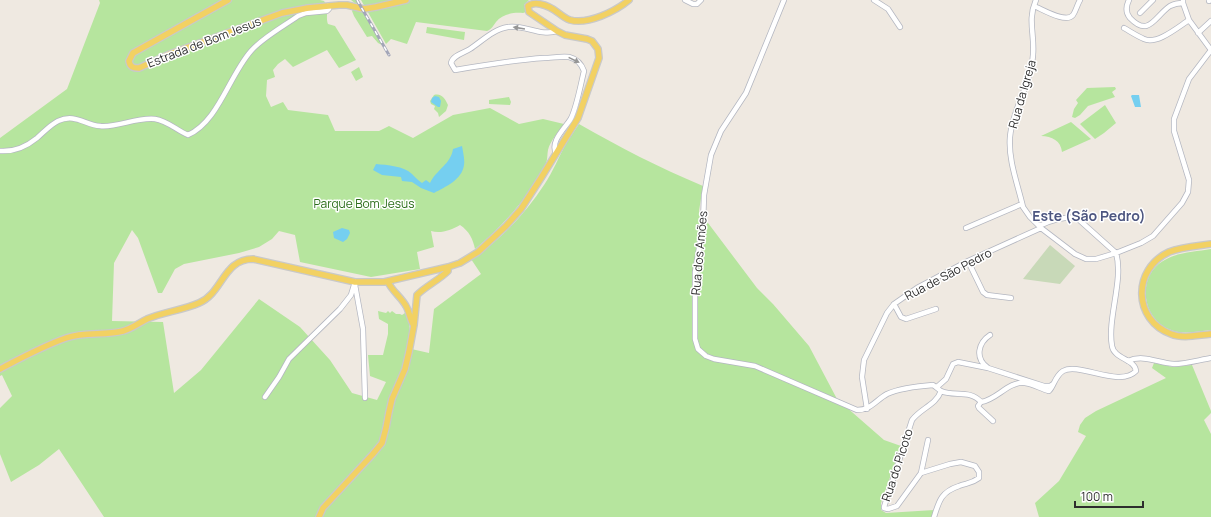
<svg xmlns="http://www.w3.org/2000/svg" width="1211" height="517" viewBox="0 0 1211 517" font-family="Manrope,sans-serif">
<rect width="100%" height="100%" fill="#efe9e1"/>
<path fill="#b6e59e" d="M99 0H320L324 1C330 9 325 16 328 24L335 26 356 60 339 68 327 50 293 67 285 59 278 64 273 70 275 77 267 80 266 96 271 107 283 102 288 110 328 115 335 131H379L389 126 413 138 453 115 490 108 519 124 543 119 564 124C559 131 550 141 548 150 547 155 548 160 545 165 528 198 504 225 475 249 473 239 469 231 460 225 451 230 441 234 431 231L434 247 417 252 420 269 371 277 300 262 295 235 279 231 272 239 259 247 239 253 184 264 175 269 162 293H158L138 238 132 230 114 263 112 321 163 322 174 393 201 370 259 299 300 327 330 360 352 393 377 400 386 382 370 376 368 355H383L388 334V324L379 319 378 311 386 313 388 311 390 313 392 311 396 314H400L402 315 405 313C412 324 410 337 407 348L429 353 434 309 481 274 471 259C500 241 525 214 544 185 553 172 559 156 567 142 571 136 575 130 579 124 619 147 660 168 703 186L699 211 757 288 773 304 809 346 837 399 884 440 901 446 881 503V510L886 513 934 510 933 517H104L59 449 39 465 11 482 0 454V408L12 396 2 375 0 376V138L67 89 100 3Z
M351 0H356L382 45 378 43 372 36 367 37 354 16 352 11 356 4Z
M361 0H529L524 5 526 12 523 13C514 12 502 14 496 22 493 26 492 29 487 31L416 22 407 44 391 39 386 44Z
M427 27 465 32 464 40 426 33Z
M359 67 363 77 356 81 351 72Z
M1115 87 1116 89 1112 92 1115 97 1088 106 1080 115 1075 118 1072 117 1074 109 1078 103 1076 100 1087 88Z
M434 95C442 93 445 99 448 105L446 111 439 117 438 113 434 109 435 106 431 104 430 101Z
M509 97 511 102 510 105 489 104V100Z
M1105 105 1116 123 1104 133 1095 139 1080 124Z
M1071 122 1091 139 1062 152C1061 141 1052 136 1041 136Z
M1211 249V330C1198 331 1184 335 1171 330 1142 320 1136 277 1163 261 1177 252 1195 252 1211 249Z
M1154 363 1173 367 1192 365 1211 411V413L1204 420 1211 434V517H1039L1035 503 1059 481 1086 436 1078 432 1080 425 1085 418 1096 411 1166 378 1152 368Z"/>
<path fill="#c8d9b8" d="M1050 245 1075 266 1060 284 1023 279Z"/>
<path fill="#75cff0" d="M1132 95H1139L1141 107H1135L1131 96Z
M435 96 439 97 441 101 440 107H438L431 102 432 98Z
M462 146C463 152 465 160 464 165 462 180 445 187 434 193L421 188 412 182 402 181 401 177 382 175 373 170 376 164C387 165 404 166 412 174 416 178 418 180 422 183L426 180 430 183C436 170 451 164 453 149Z
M342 228 349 230 350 233 347 239 343 242 334 238 333 232Z"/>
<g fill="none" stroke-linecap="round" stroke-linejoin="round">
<defs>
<path id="minor" d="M685 0 693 4H697L701 0
M784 0 746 93 721 131 711 155 704 195 703 225 695 272V339L698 349 706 356 714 359 755 366 857 410C871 410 876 400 887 394 898 389 920 386 933 385 936 387 938 389 941 391 954 397 970 389 981 402L978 406 979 408 993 421
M874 0 888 9 900 27
M1036 0C1027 20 1035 35 1033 55 1031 84 1012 110 1010 137 1008 160 1018 185 1023 207L1030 217 1041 228 1075 254 1086 259H1096L1116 253 1141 243 1153 236 1182 203 1188 192 1189 180 1174 131V119L1189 79 1211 50
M1129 0C1126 6 1125 12 1130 18 1149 38 1155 16 1170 6 1174 4 1178 3 1183 3
M1183 0V3L1189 20 1211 50
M1209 0V1
M1034 6C1042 9 1066 24 1073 15 1076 11 1077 5 1080 0
M1140 13 1153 0
M1124 28C1131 32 1137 36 1144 39 1157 45 1178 27 1189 20
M1198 33 1211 21
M0 151C14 152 26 147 37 138 44 132 50 125 58 121 75 113 85 125 100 126 117 128 136 117 155 119 168 121 176 130 188 135 218 122 229 76 251 51 262 38 284 26 298 16L306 13 327 11 329 9 328 6
M556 153C550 142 564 129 570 120 576 111 581 83 584 71 581 63 577 59 569 57 561 56 552 58 544 58 514 60 484 65 455 70L451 63C453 55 464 53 470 49 482 41 494 29 508 27 524 24 541 37 557 31
M966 228 1022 204
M968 261 983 292 987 295 1011 298
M355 285 363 329 365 398
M894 304 901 317 906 319 936 309
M1128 361C1143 354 1158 363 1174 364 1186 364 1199 360 1211 358
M987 367C975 358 978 343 990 335
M937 387 946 379 953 364 958 362 988 368 1044 386H1050L1053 384
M265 397 279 377 289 359 340 309 351 295 355 282
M981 402C997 400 1008 381 1025 383 1033 384 1041 389 1049 391 1054 386 1055 376 1063 371 1079 362 1120 388 1136 371 1135 359 1114 359 1112 346 1107 319 1124 279 1116 253L1077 218C1065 216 1049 221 1039 226
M867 409 862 377 864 360 887 313 894 304 917 288 968 261 1041 228
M921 473 928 440
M934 517C939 501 941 492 959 486 967 483 971 484 979 478V472L975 466 961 462 950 464 921 473 897 506 888 509 884 508V507L912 420C921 408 936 405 941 391"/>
<path id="major" d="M228 0 133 53 129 61C130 67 133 68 139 68L170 54 282 13 308 8 339 5H347L364 9 376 7 406 0
M1211 244C1197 246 1181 247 1169 252 1132 269 1133 320 1171 334 1183 339 1198 335 1211 334
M388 282C392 291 401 297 406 306 409 311 410 319 413 324
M0 369C21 358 43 346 66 338 85 331 104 336 123 331 131 329 139 323 147 319 164 312 183 310 199 303 223 293 223 259 253 259L355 282H384L448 267 460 263 478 252 506 226 521 209 541 178 578 118 599 58 598 49 592 41 587 39 565 35 557 31 529 12 528 6C532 3 535 3 540 4 556 7 559 16 570 20 588 25 616 11 629 0
M319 517 323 508 372 455 382 443 386 428 389 412 392 399 405 369 409 352 414 325 417 295C426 286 439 280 448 271V267"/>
</defs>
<use href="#minor" stroke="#b4b7c1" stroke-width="6"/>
<use href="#major" stroke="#c9c9c9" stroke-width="8"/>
<use href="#minor" stroke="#fff" stroke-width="4.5"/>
<use href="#major" stroke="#f2d163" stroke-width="5.5"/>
<defs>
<path id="rail" d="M357 0 389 55"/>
</defs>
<use href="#rail" stroke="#a3a6b8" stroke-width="3"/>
<use href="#rail" stroke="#fff" stroke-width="1.5" stroke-dasharray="4.5" stroke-linecap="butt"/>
</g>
<defs><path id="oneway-solid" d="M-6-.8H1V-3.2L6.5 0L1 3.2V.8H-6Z"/></defs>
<g fill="#969696">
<use href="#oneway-solid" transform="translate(519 28) rotate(-171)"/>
<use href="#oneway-solid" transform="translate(574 60) rotate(26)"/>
</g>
<g text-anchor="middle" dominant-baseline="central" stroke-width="3" stroke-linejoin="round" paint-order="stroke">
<g font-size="12" fill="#2e2e2e" stroke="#fff">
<text transform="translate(204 42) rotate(-21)">Estrada de Bom Jesus</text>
<text transform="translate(1022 94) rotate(-74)">Rua da Igreja</text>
<text transform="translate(699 253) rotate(-85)">Rua dos Amões</text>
<text transform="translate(948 274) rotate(-28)">Rua de São Pedro</text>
<text transform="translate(897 465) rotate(-72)">Rua do Picoto</text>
</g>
<g font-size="12" fill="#2c6e1b" stroke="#fff">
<text x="364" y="203">Parque Bom Jesus</text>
</g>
<g font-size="14" font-weight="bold" fill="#4d5680" stroke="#fff">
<text x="1089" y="215">Este (São Pedro)</text>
</g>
</g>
<path d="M1075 501v6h68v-6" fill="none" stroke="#2e2e2e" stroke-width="2"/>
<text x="1081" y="501" font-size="12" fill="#2e2e2e" stroke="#ffffff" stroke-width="3" paint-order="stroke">100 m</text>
</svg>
